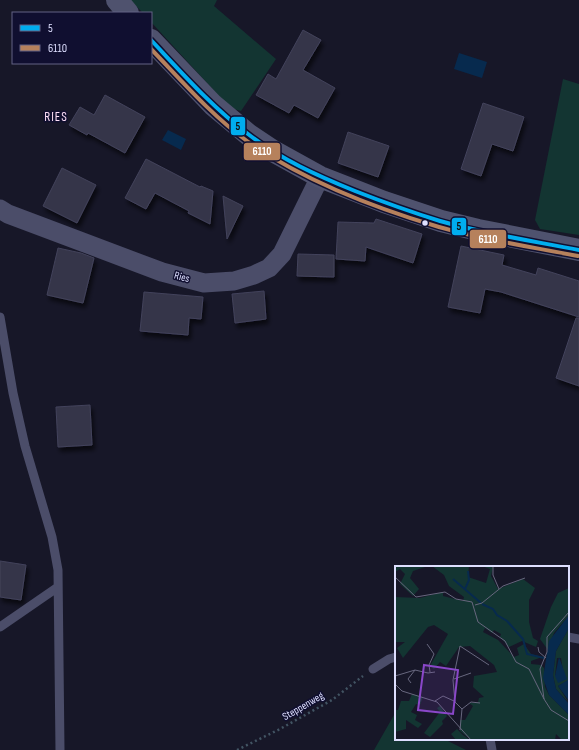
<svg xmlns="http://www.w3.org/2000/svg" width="579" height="750" viewBox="0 0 579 750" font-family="'Sofia Sans Condensed',sans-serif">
<defs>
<filter id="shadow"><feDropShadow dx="2.5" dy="4.5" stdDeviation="2" flood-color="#0009"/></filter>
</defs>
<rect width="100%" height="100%" fill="#171728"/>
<path fill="#133532" d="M130 0H217L214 6 276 59 241 111 230 108 151 22V13H143Z
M563 79 579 84V235L540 229 535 220Z
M394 715 396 716V739H444L466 750H374Z"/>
<path fill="#072a4e" d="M459 53 487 62 482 78 454 69Z
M168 130 186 139 181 150 162 140Z"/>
<path fill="#363649" stroke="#42425b" filter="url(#shadow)" d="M303 30 321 40 303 70 335 88 318 118 294 105 289 113 256 95 268 74 276 79Z
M105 95 145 117 125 153 88 133 87 135 69 125 80 107 94 115Z
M483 103 524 117 513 151 492 144 481 176 461 169Z
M348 132 389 146 378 177 338 163Z
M146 159 200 187 201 186 213 191 210 224 188 213 189 211 155 193 146 209 125 198Z
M62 168 96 185 77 223 43 206Z
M223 196 243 206 227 239Z
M376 219 422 234 413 263 366 247 365 261 336 259 338 222 374 223Z
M461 246 504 255 502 265 536 275 538 268 579 281V317L501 292 485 289 480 313 448 307Z
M58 248 81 253 94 258 83 303 47 295Z
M298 254 334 255V277L297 276Z
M264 291 266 319 235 323 232 294Z
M144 292 203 297 201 319 189 318 188 335 140 331Z
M576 318H579V386L556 378Z
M90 405 92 445 58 447 56 407Z
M0 561 26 565 21 600 0 597Z"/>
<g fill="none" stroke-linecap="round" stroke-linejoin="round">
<path stroke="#425463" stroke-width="2.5" stroke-dasharray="2 3" stroke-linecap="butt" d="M237 750 280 729 332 700 363 676"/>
<path stroke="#4b4d69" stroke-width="9" d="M0 317 13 393 25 446 52 537 58 570 60 750
M0 627 58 587
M568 637 579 639
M373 669 389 659 396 657
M490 739 492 750"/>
<path stroke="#4b4d69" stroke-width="19" d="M0 209 8 214 162 272 204 283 234 281 254 275 269 268 282 254 320 177"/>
<path stroke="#4f526e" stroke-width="22" d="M117 0 128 13
M151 40 213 105 249 135 273 151 320 177 384 202 441 221 478 230 579 250"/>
<defs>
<path id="bus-1" d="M151 40C182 73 212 107 248 134 280 159 318 176 355 191 383 202 411 212 440 221 485 234 533 241 579 250"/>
<path id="bus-2" d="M151 49C181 80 211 115 247 141 304 181 372 207 439 227 484 240 532 247 578 256"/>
</defs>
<use href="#bus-1" stroke="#100f30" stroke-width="7"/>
<use href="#bus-2" stroke="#100f30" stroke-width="7"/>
<use href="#bus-1" stroke="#00adef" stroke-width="4"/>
<use href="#bus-2" stroke="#b6815c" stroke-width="4"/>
</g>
<circle fill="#dedfff" stroke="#100f30" stroke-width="1.5" cx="425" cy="223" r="3.5"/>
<g text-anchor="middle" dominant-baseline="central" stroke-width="3" stroke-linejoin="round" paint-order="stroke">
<g font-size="11" fill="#dedfff" stroke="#100f30">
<text transform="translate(182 277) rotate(15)">Ries</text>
<text transform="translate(303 706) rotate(-30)">Steppenweg</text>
</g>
<g font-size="13" letter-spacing="1" fill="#ffe0f8" stroke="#100f30">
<text x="56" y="117">RIES</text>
</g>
</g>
<g transform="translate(395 566)">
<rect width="174" height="174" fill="#171728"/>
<path d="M0 0H33L18 5 15 12 24 23 18 30 5 18 10 8 5 3 0 6ZM37 0H74L73 11 91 17 95 3 87 0H98L96 10 103 23 128 13 140 22 134 34V56L138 72 143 75 141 81 127 75 114 81 105 71 106 68 99 64 97 67 90 62 88 66 103 74 119 91 124 89 122 82 129 78 136 88 147 91 136 95V98L146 99 149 102 150 121 154 129 174 149V174H167L161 168 160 174H76L65 165V154H70L78 140 74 137 83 136 84 132 89 131 78 121 79 110 102 106 99 99 75 80 64 81 51 100 45 96 39 103 35 100 53 68 39 59 33 61 8 92 2 82 10 76H0V31L25 32 48 26V30L68 35 69 31 54 20 49 9ZM174 22V49L159 67 153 84 145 73 156 41 163 27ZM174 62V116L172 115 163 120 174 137 161 123 158 109 161 85ZM162 92H166L168 105 160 110ZM17 128 28 131 25 139 21 138 16 146 22 149 20 154 27 158 23 162 11 154V163L0 166V144H3L6 135H14ZM45 140 52 150 47 155 48 158 35 171 29 167 45 146 42 142ZM62 163 68 169 75 174H61L56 168Z" fill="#133532" fill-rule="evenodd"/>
<path d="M174 49V62L161 85 158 109 161 123 174 138V149L154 129 148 112 154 75ZM164 91 172 113 163 117 160 110ZM173 114 174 116V135L163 120Z" fill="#072a4e"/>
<path fill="none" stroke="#072a4e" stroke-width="2" d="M58 13 86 37M70 23 74 14 73 5M87 38 98 43 102 49 112 55 128 73 132 88 149 92"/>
<path fill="none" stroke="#67677e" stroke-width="1" d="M98 0V9L104 23M0 11 21 31 50 26 61 33 77 36 83 56 110 75 121 96 134 103 149 133M80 39 87 37 108 20 130 12M174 46 152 71V86L145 103 149 133 156 144 174 155M32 78 39 88 34 99 35 106M65 80 94 99M143 81 144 86 151 92M0 110 20 104M59 113 76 107M16 117 13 113 20 104 33 107 40 106M0 118 7 125 42 136 76 174M40 135 48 130 59 135 67 143 65 164M60 136 58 114 65 80M67 143 76 136 85 137"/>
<path fill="#8a47c9" fill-opacity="0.15" stroke="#8a47c9" stroke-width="2" d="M29 99 63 104 58 148 23 144Z"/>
<rect width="174" height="174" fill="none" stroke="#dedfff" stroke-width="2"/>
</g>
<g stroke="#100f30" stroke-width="1.5">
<rect x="230" y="116" width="16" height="20" rx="4" fill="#00adef"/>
<rect x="243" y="142" width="38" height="19" rx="4" fill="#b6815c"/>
<rect x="451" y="217" width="16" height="19" rx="4" fill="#00adef"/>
<rect x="469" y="229" width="38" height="20" rx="4" fill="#b6815c"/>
</g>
<g font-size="11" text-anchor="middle" font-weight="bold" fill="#fff">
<text x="262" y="155">6110</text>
<text x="488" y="243">6110</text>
</g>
<g font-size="11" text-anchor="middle" font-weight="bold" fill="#111">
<text x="238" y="130">5</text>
<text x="459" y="230">5</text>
</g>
<rect x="12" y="12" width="140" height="52" fill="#100f30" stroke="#626283"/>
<rect x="20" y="25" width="20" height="6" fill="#00adef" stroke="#626283"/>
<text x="48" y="32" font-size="12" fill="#dedfff">5</text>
<rect x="20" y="45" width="20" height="6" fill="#b6815c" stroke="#626283"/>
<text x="48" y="52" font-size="12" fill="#dedfff">6110</text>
</svg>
